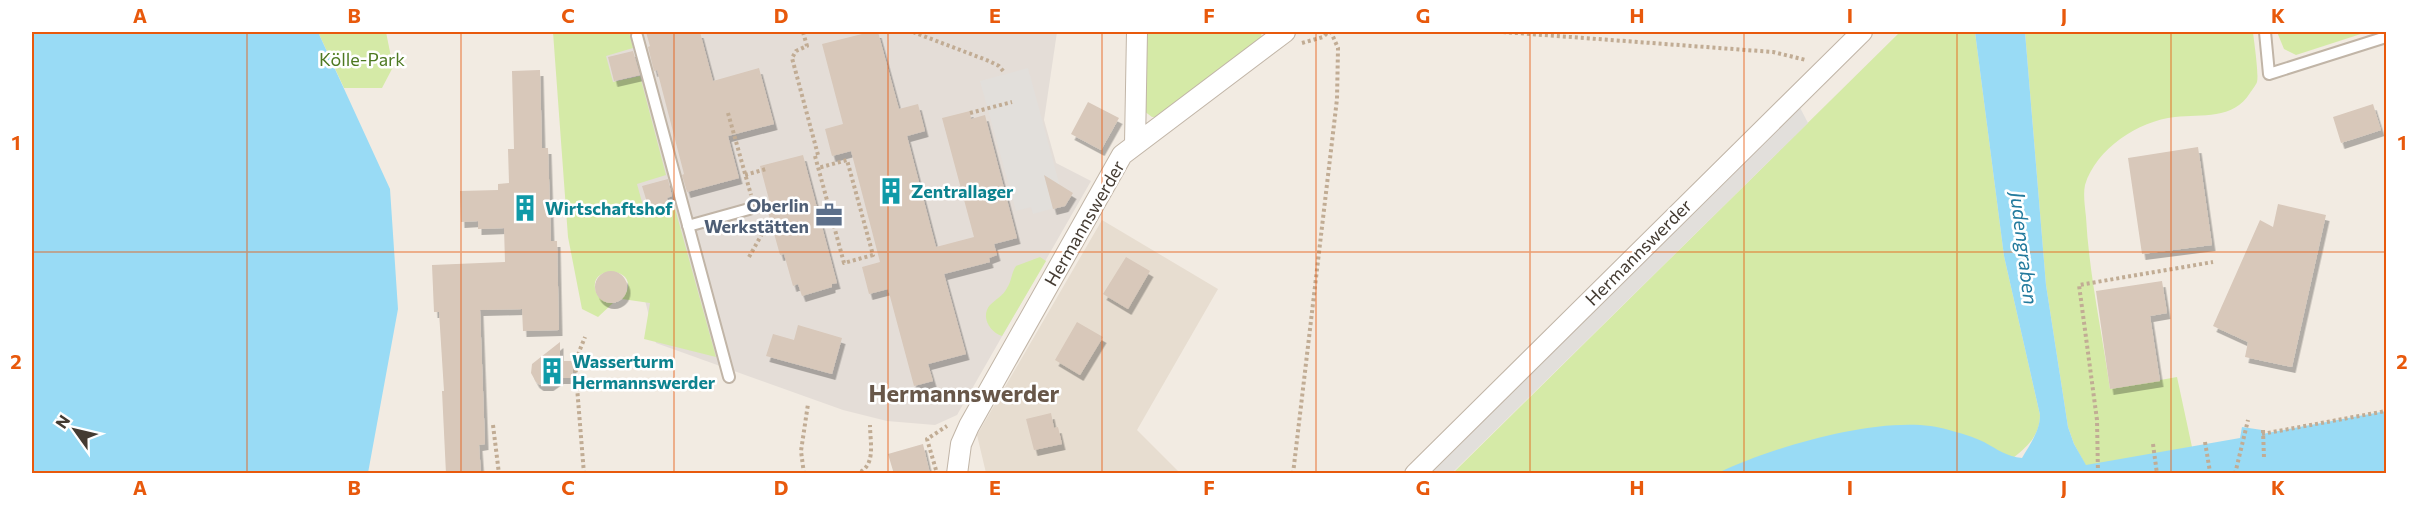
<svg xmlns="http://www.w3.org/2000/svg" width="2418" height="505" viewBox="0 0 2418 505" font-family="Commissioner,sans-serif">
<defs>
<filter id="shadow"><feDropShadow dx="3.5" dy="6" stdDeviation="0" flood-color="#0004"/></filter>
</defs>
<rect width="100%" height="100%" fill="#f2ebe2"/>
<path fill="#e7ddd0" d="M1102 220 1218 289 1137 430 1180 473H986L977 435Z"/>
<path fill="#e4ddd7" d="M625 32H1057L1044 120 1056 163 1091 181 957 415 935 425 887 421 843 410 656 343 579 45Z"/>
<path fill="#d5eaa7" d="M318 32H386L393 67 382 88H344Z
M553 32H629L633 48 606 56 613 82 640 76 666 175 637 184 645 213 674 205 716 357 644 339 650 303 622 299C648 266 582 262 597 294 600 300 606 302 613 303L598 317 582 309 568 237Z
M1143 32H1261L1262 40 1156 117H1152L1144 111Z
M1900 32H1975L2004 256 2040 415C2040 435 2028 446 2013 458L1872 474H1452Z
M2025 32H2253C2254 42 2259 73 2257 82 2256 85 2252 90 2250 93 2233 120 2202 114 2175 117 2138 121 2096 149 2085 185 2083 195 2085 207 2086 217 2089 274 2102 332 2110 389L2177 377 2192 447 2086 466 2074 444 2068 427 2046 285Z
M2277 32H2367L2296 55 2284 49Z
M1040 257 1046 261 1002 336C990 332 980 317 990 305 996 299 1003 296 1007 288 1012 281 1011 273 1016 266Z"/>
<path fill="#e2dfdb" d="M1028 68 1065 205 1033 214 1031 207 1016 211 980 81Z
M1796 100 1808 123 1452 473 1421 474Z"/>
<path fill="#99dbf5" d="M32 32H318L390 189 398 309 368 473H32Z
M1975 32H2025L2046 285 2068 427 2074 444 2086 465 2240 438 2242 427 2262 430V434L2386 411V473H1718C1771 447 1891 411 1949 430 1960 433 1974 437 1984 442 1997 449 2007 457 2022 458 2030 444 2040 431 2040 415L2004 256Z"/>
<path fill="#d8c8ba" filter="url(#shadow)" d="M646 32H700L713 81 759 68 774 124 728 136 739 178 687 192 682 175 684 174 657 70 654 71 648 47 650 46Z
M870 32H878L899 109 918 104 925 131 907 136 936 247 974 237 942 118 970 111 971 119 985 115 1017 238 994 244 997 255 989 258 990 262 944 274 966 354 928 364 933 381 914 386 888 289 869 294 862 267 880 262 851 151 832 156 825 129 843 124 822 44Z
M633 51 640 75 614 81 608 57Z
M540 70 542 148H548L551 241H557L559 330 523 331 522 309 480 310 485 444 479 445 481 474H446L442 391H444L439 312H434L432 265 505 262 504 228 478 229V221L461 222 460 191 498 190V184L509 183 508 149H514L512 71Z
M1088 102 1119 118 1101 150 1071 134Z
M2373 104 2381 130 2341 143 2333 117Z
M2198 147 2212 245 2142 254 2128 158Z
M803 155 837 283 832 284V287L802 296 798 284 793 286 784 254 780 255 767 208 771 207 760 166Z
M1044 175 1073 193 1065 206 1053 209Z
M668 179 672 196 667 198 669 204 649 209 642 186Z
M2278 204 2326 215 2292 367 2245 357 2248 342 2213 326 2260 220 2273 227Z
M1126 257 1150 271 1128 309 1103 294Z
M595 287a16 16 0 1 1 32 0a16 16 0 1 1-32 0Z
M2162 281 2167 313 2150 316 2160 381 2110 389 2096 291Z
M1077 322 1103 337 1080 375 1055 360Z
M798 325 842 338 832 374 766 356 773 334 794 340Z
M560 342V361H573V378H560L550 385H540L536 382 531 373 532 364Z
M1051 413 1054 428 1058 427 1062 444 1034 450 1026 419Z
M923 444 930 474H894L888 454Z"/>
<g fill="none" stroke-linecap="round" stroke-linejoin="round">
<defs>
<path id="lane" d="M2265 32 2269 74 2386 37
M637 36 729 377
M688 226 749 209"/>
<path id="street" d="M1135 144 1137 32
M957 474 961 444 969 426 1122 155 1285 32
M1415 474 1862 32"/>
</defs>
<use href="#lane" stroke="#c1b5a7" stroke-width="14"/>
<use href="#street" stroke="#c1b5a7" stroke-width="22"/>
<path stroke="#c1ac94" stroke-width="4" stroke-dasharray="3 3" stroke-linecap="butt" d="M803 32 807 46 796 51 792 58 818 155
M913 32 989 61 999 66 1004 72
M1503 32 1773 52 1806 60
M1302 43 1323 37 1328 32
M728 113 751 195
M970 113 1012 102
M815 156 844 263 873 255 847 160 818 168
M745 175 766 169
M749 257 762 234 758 220
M493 425 499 474
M2263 430 2264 458
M2262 434 2386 411
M2205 442 2210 472
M2153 444 2157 474
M936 470 927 439 947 426
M584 474 575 362 585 337
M804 474 801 451 808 404
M855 474C877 468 870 443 870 425
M1293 474 1337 99 1338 48 1331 32
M2098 474 2097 420 2079 285 2213 262
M2235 474 2248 420"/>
<use href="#lane" stroke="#fff" stroke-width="10"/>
<use href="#street" stroke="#fff" stroke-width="20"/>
</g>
<path fill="none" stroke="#e8590c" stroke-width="1.5" stroke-opacity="0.55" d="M247 32V474M461 32V474M674 32V474M888 32V474M1102 32V474M1316 32V474M1530 32V474M1744 32V474M1957 32V474M2171 32V474M32 252H2386"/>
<defs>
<symbol id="building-bare" viewBox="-9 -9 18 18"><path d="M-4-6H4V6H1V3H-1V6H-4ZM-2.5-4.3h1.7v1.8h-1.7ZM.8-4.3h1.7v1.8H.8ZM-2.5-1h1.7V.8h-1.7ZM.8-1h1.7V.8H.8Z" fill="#0f9aa8" stroke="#fff" stroke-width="2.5" paint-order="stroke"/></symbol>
<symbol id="office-bare" viewBox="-9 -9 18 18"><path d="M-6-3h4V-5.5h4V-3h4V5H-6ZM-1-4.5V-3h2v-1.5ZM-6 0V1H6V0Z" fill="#5c6f8a" stroke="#fff" stroke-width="2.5" paint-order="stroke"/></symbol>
</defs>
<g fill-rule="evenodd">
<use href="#building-bare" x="872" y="172" width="38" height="38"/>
<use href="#building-bare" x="506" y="189" width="38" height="38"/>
<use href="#office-bare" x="810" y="196" width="38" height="38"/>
<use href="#building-bare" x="533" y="352" width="38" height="38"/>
</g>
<g text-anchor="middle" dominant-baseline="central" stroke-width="5" stroke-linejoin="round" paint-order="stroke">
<g font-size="18" fill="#4e7922" stroke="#fff">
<text x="362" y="59">Kölle-Park</text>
</g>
<g font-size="18" font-weight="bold" fill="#0d838f" stroke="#fff" text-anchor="start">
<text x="911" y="191">Zentrallager</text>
<text x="545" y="208">Wirtschaftshof</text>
<text x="572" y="361">Wasserturm<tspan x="572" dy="21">Hermannswerder</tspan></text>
</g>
<g font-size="18" font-weight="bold" fill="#4e5e75" stroke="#fff" text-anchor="end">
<text x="809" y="205">Oberlin<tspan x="809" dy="21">Werkstätten</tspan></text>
</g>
<g font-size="18" fill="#443b32" stroke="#fff">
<text transform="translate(1084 223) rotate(-60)">Hermannswerder</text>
<text transform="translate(1638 252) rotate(-45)">Hermannswerder</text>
</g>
<g font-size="20" font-style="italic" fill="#227a9d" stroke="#fff">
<text transform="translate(2025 248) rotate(83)">Judengraben</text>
</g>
<g font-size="24" font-weight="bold" fill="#685749" stroke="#fff">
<text x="964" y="392">Hermannswerder</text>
</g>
</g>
<rect width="2418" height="505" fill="none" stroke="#ffffff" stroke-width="66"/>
<g transform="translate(75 430) rotate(304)" stroke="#ffffff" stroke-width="4.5" paint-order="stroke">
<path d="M0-4.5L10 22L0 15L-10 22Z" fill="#443b32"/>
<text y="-9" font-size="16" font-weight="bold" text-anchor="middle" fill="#443b32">N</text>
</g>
<rect x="33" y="33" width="2352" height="439" fill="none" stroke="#e8590c" stroke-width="2"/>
<g font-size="20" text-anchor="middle" font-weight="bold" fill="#e8590c">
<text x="140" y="23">A</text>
<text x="354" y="23">B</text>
<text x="568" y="23">C</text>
<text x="781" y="23">D</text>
<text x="995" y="23">E</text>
<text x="1209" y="23">F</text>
<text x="1423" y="23">G</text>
<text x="1637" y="23">H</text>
<text x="1850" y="23">I</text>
<text x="2064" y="23">J</text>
<text x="2278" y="23">K</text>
<text x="16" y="150">1</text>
<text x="2402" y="150">1</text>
<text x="16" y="369">2</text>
<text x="2402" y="369">2</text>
<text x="140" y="495">A</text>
<text x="354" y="495">B</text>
<text x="568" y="495">C</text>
<text x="781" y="495">D</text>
<text x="995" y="495">E</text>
<text x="1209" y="495">F</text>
<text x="1423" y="495">G</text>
<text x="1637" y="495">H</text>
<text x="1850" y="495">I</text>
<text x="2064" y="495">J</text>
<text x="2278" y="495">K</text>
</g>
</svg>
